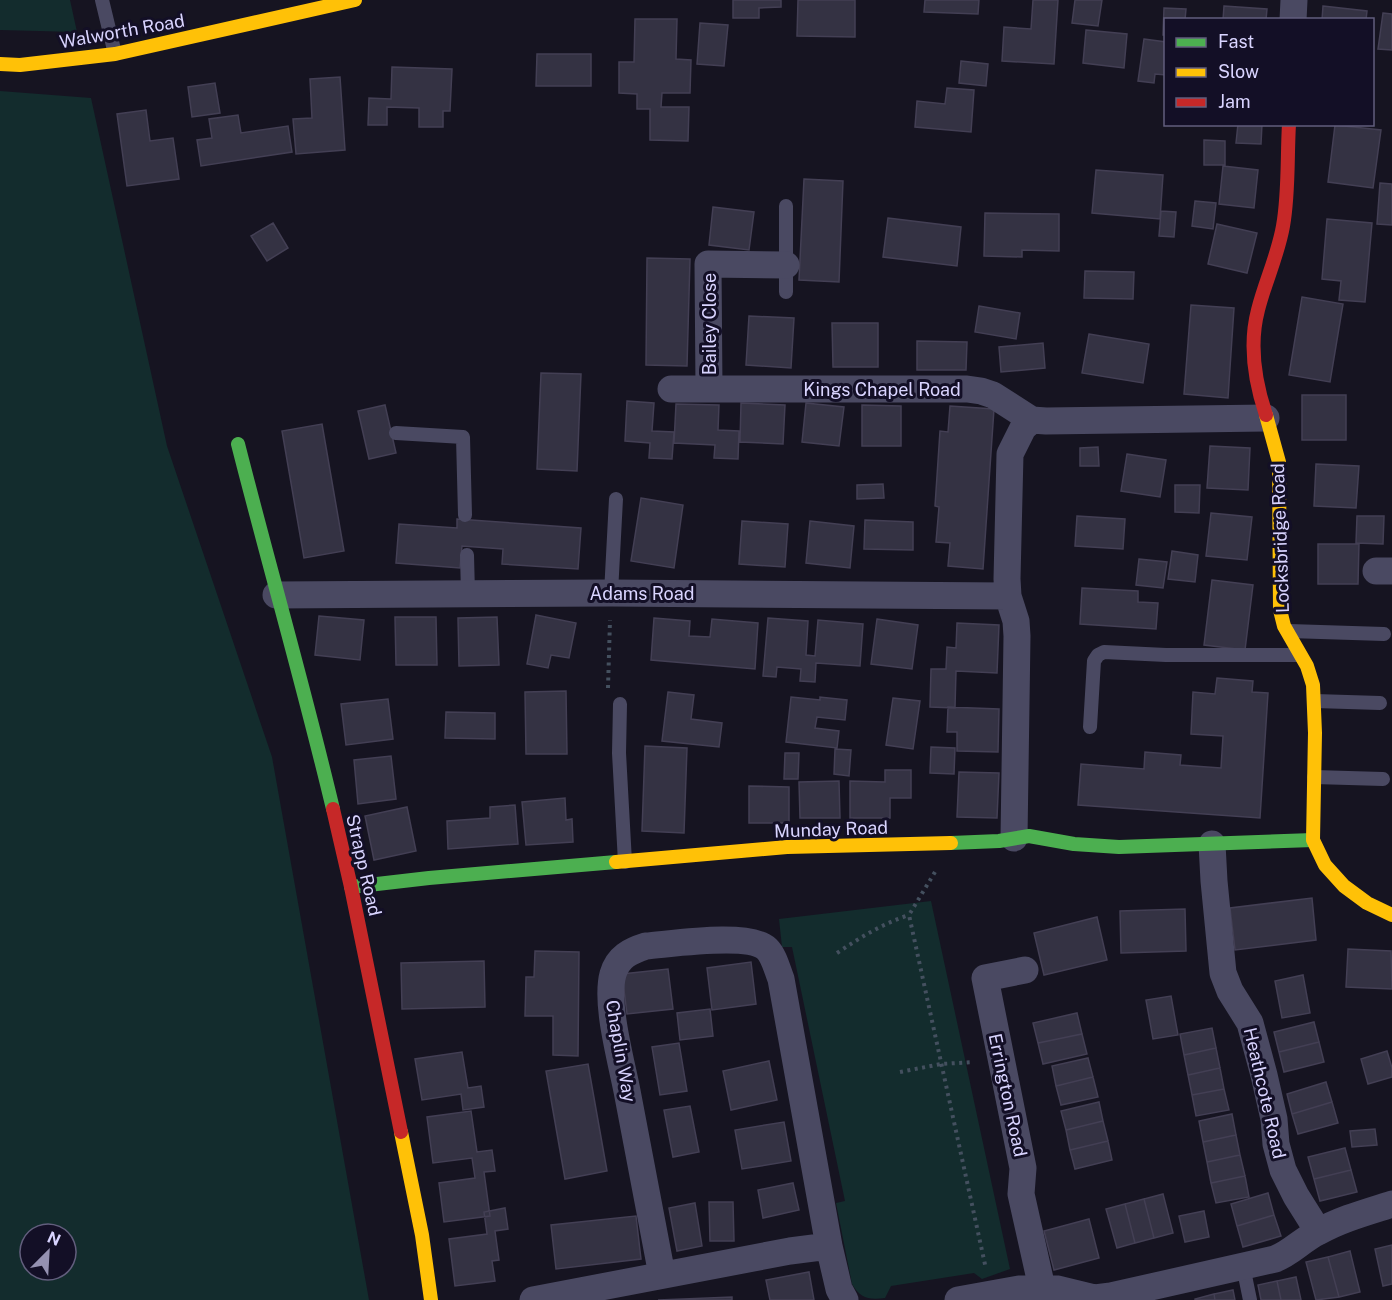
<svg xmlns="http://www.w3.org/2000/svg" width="1392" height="1300" viewBox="0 0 1392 1300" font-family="'Public Sans',sans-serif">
<rect width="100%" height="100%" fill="#161421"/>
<path fill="#132c2d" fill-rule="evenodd" d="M0 0H70L77 32 0 30Z
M0 91 91 98 167 446 272 757 369 1300H0ZM30 1234H66V1270H30Z
M931 901 1010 1269 982 1279 974 1273 891 1286 885 1298C868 1300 860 1298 852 1284L836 1203 845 1201 792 947H782L779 919Z"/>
<path fill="#343243" stroke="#433f54" stroke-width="1.5" d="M733 0H781V7L759 8V18H733Z
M798 0H855V37L797 36Z
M925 0H979L978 14 924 12Z
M1033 0H1058L1054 64 1002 61 1004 27 1031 29Z
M1075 0H1102L1098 26 1072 23Z
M1224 6 1267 9 1266 20H1223Z
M1323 6 1367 11 1366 20H1322Z
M1164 8 1186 9 1185 20H1166V35H1163Z
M1383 13 1392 14V50L1378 49Z
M635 19H677L676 59 691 60 690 93H662L661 107H689L688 141 650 140V109H637V94L619 93V62H634Z
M700 23 728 25 724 66 697 64Z
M1086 30 1127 34 1124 68 1083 63Z
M1144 39 1166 42V75L1155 74 1154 83 1138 81Z
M537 54H591V86H536Z
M961 61 988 64 986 86 959 83Z
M392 67 452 69 450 111H443V127H419V108L387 107V125H368L369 98 391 99Z
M340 77 345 150 296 154 293 119 312 118 310 79Z
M215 83 220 113 192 117 188 87Z
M947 88 974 90 971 132 915 127 917 101 945 104Z
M146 110 150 141 173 138 179 179 127 186 117 114Z
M238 115 241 133 288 126 292 152 201 166 197 140 212 138 209 119Z
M1238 124H1262L1261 144 1236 143Z
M1335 125 1381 130 1373 188 1328 182Z
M1204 140 1225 141V165H1204Z
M1223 166 1258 170 1254 208 1219 204Z
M1096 170 1163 175 1160 219 1092 213Z
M804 179 843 181 839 282 799 280Z
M1380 183 1392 184V225L1377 224Z
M1195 201 1216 203 1213 229 1192 226Z
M713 207 754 212 749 250 709 245Z
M1161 211 1176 212 1174 237 1159 236Z
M985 213 1059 214V251L1022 250V257L984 256Z
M888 218 961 227 957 266 883 257Z
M1327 219 1372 223 1365 302 1339 300 1341 281 1322 279Z
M273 223 288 248 267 261 251 236Z
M1217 224 1257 233 1247 273 1208 264Z
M647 258 690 259 687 366 646 365Z
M1085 271 1134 272 1133 299 1084 298Z
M1302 297 1343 304 1330 382 1289 375Z
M1191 305 1234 308 1228 398 1184 394Z
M979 306 1020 313 1016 339 975 332Z
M749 316 794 318 791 368 746 365Z
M832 323H878V367H833Z
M1089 334 1149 344 1143 383 1082 373Z
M917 341 967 342 966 370H917Z
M1043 343 1045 368 1001 372 999 347Z
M541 373 581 374 577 471 537 469Z
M1302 395H1346V440H1302Z
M627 401 654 403 652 431 674 432 672 459 649 458 650 443 625 441Z
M741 403 785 405 783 444 740 442Z
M806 403 844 407 839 446 802 442Z
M676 404 719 405 718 430 739 431 738 459 714 458 715 445 674 443Z
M385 405 396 453 369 459 358 411Z
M862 405 901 406V446H862Z
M950 406 994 409 983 569 948 566 950 543 936 542 939 507 935 506 940 431 948 432Z
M322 424 344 551 304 558 282 431Z
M1210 446 1250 448 1248 490 1207 488Z
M1098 447 1099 466H1080V448Z
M1127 454 1166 460 1160 497 1121 491Z
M1316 464 1359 466 1356 508 1314 506Z
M883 484 884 498 857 499V485Z
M1175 485H1200L1199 513 1175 512Z
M641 498 683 505 674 568 631 561Z
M1211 513 1252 517 1247 560 1206 556Z
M1077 516 1125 519 1123 549 1075 546Z
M1357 516H1384L1383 544 1356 543Z
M457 519 581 528 578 569 502 564 503 549 462 546 460 568 396 563 399 524 457 528Z
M865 520 913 522V550L864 549Z
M742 521 788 524 785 567 739 564Z
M810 521 854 526 850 568 806 563Z
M1318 544H1359L1358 584H1318Z
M1172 551 1198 555 1195 582 1168 579Z
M1139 559 1167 562 1163 588 1136 585Z
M1212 580 1253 585 1245 650 1204 645Z
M1082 588 1138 591V602L1158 603 1156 629 1080 624Z
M536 615 576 623 569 658 551 655 548 668 527 664Z
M319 616 364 620 360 660 315 655Z
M395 617H436L437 665H396Z
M497 617 499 665 459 666 458 618Z
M654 618 690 621 689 636 710 637 712 619 758 623 755 669 651 660Z
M768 618 808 621 806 655 815 656 818 620 863 624 860 666 816 663 815 682 800 681 801 669 777 667 776 677 763 676Z
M877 619 918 625 912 669 871 664Z
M957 623 999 625 997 673 956 671 955 708 930 707 931 669H946L947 647 956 648Z
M1217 678 1253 681 1252 692 1268 693 1260 818 1078 805 1081 764 1144 769 1145 752 1181 755 1180 765 1221 768 1223 736 1191 734 1193 692 1215 694Z
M566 691 567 754H526L525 692Z
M668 692 694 695 691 719 722 723 719 747 662 741Z
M791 697 820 700V697L847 700 845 720 817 717 815 728 839 731 837 748 786 742Z
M893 698 920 701 913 749 886 745Z
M388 699 393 739 346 745 341 704Z
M948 707 999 709 998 752 957 751V732H947Z
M446 712 495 713V739L445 738Z
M645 746 687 748 684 833 642 831Z
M931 747 955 748 954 774 930 773Z
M835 749 851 750 849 776 834 774Z
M785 753H799L798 779H784Z
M391 756 396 799 358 804 354 760Z
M885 770H911V798H890V818H850V781L885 782Z
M959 772 999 773 997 818 957 817Z
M839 781 840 818H800L799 782Z
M749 786 789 787V823H749Z
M565 798 566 820 572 819 573 842 526 845 522 802Z
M515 805 518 844 448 849 447 821 490 818V807Z
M407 807 416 851 374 860 365 816Z
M1312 898 1316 940 1235 950 1230 908Z
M1185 909 1186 951 1121 953 1120 911Z
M1097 917 1107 960 1044 975 1034 933Z
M1348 949 1391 951 1392 989 1346 987Z
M535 951 579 952 578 1056 553 1055V1016H525L526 977H534Z
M484 961 485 1007 402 1009 401 963Z
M751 962 756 1004 712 1010 707 968Z
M668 969 673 1009 627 1014 622 974Z
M1303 975 1310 1013 1282 1018 1275 981Z
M1171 996 1178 1035 1153 1039 1146 1000Z
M710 1009 713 1036 680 1040 677 1013Z
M1077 1013 1082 1034 1038 1043 1033 1023Z
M1314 1022 1319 1042 1279 1052 1274 1032Z
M1212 1028 1216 1048 1184 1055 1180 1034Z
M1082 1034 1087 1054 1043 1064 1038 1043Z
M1319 1042 1324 1062 1284 1072 1279 1052Z
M679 1043 687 1091 660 1095 652 1047Z
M1216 1048 1220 1068 1188 1075 1184 1055Z
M1387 1051 1392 1068V1077L1368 1084 1361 1059Z
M462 1052 468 1088 481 1086 484 1107 463 1110 461 1094 422 1100 415 1059Z
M1088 1058 1093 1077 1056 1086 1052 1066Z
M769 1061 777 1100 731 1110 723 1071Z
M588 1064 607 1171 565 1179 546 1071Z
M1220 1068 1224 1089 1192 1095 1188 1075Z
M1093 1077 1098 1097 1061 1105 1056 1086Z
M1326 1082 1332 1102 1292 1114 1287 1094Z
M1224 1089 1229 1110 1196 1116 1192 1095Z
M1099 1102 1103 1121 1066 1130 1061 1111Z
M1332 1102 1338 1123 1298 1134 1292 1114Z
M690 1106 699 1152 673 1157 664 1110Z
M471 1111 477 1152 492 1150 495 1171 484 1172 490 1216 444 1222 439 1183 475 1178 472 1158 433 1163 427 1117Z
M1232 1114 1236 1135 1203 1142 1199 1121Z
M1103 1121 1108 1141 1070 1150 1066 1130Z
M784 1122 791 1161 742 1169 735 1130Z
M1375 1129 1377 1145 1352 1147 1350 1131Z
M1236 1135 1240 1155 1207 1162 1203 1142Z
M1108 1141 1112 1160 1075 1169 1070 1150Z
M1345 1148 1351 1170 1314 1179 1308 1157Z
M1240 1155 1245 1176 1211 1183 1207 1162Z
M1351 1170 1357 1192 1320 1201 1314 1179Z
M1245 1176 1249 1197 1216 1203 1211 1183Z
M793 1183 799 1210 763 1218 758 1190Z
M1268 1193 1274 1215 1237 1226 1231 1204Z
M1163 1194 1173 1233 1154 1238 1144 1199Z
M1144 1199 1154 1238 1135 1243 1125 1204Z
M709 1202H733L734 1241H710Z
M695 1203 702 1246 677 1251 669 1208Z
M1125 1204 1135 1243 1117 1248 1106 1209Z
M505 1208 508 1229 495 1231 499 1260 492 1261 495 1281 455 1286 449 1239 487 1234 484 1212Z
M1204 1211 1209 1237 1185 1242 1179 1216Z
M1274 1215 1281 1236 1243 1247 1237 1226Z
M636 1216 641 1259 556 1269 551 1225Z
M1089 1219 1099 1258 1054 1270 1044 1231Z
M1392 1245V1284L1383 1286 1375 1249Z
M1350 1251 1360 1292 1339 1297 1328 1257Z
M1328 1257 1339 1297 1316 1300 1306 1262Z
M809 1272 814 1300H770L766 1280Z
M1296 1277 1301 1300H1281L1277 1281Z
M1277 1281 1281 1300H1261L1258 1285Z
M1233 1290 1235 1300H1215L1214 1294Z
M1214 1294 1215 1300H1195V1299Z
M732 1297V1300H658Z"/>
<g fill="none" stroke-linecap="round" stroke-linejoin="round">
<path stroke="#44505f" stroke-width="4" stroke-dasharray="3 4.5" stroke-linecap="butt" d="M608 688 610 620
M935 872 909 915 986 1269
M837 953C861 937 882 924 909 915
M900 1072 941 1064 974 1062"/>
<path stroke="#4a4962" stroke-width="14" d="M102 0 115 54
M786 292V206
M396 433 463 437 465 515
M467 555 468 594
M611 593 616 499
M1289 631 1384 634
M1315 701 1380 703
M620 704 619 753 625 862
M1090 727 1094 661 1098 655 1104 652 1166 655H1298
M1314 777 1383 779
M1243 1266 1250 1300"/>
<path stroke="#4a4962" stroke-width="27" d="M1293 20 1294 0
M671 389H967L981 391 993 395 1032 420 1046 421 1266 418
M709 389 708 264 786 265
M1376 571H1392
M276 595 611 593 1008 596
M1014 838 1017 636 1016 621 1008 596 1007 579 1010 454 1023 428 1032 420
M1212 844 1214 881 1223 973 1230 991 1250 1023 1264 1075 1274 1119 1276 1144 1283 1170 1296 1196 1318 1231
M1025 970 985 978 1023 1168 1021 1194 1042 1288
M662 1275C650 1214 639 1152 627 1091 621 1060 605 1003 613 974 618 957 630 951 646 946 672 944 749 932 767 949 774 956 777 969 781 979L829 1246
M533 1300 790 1251 829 1246 839 1289 845 1300
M958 1300 1019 1289 1042 1288 1058 1289 1095 1298 1111 1296 1275 1259C1291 1253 1302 1240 1318 1232 1341 1219 1367 1212 1392 1204"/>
<path stroke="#4caf50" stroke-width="14" d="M238 444C269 566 304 687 333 809
M951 843 999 841 1029 836 1074 844 1119 847 1313 840
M351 887 429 878 616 862"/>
<path stroke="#ffc107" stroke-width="14" d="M0 64 20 65 115 54 355 0
M1266 415 1279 462 1280 610 1284 626 1307 666 1313 685 1315 733 1313 840 1325 865 1344 886 1367 903 1392 915
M616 862 787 847 951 843
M401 1132 422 1235 431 1300"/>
<path stroke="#c62828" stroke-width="14" d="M1266 415C1255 382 1249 344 1258 310 1265 282 1278 255 1283 226 1289 193 1287 157 1289 124
M333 809 351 887 401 1132"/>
</g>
<g text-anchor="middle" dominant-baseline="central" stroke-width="6" stroke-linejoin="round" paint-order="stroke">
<g font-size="18" fill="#d9d4ff" stroke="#130f26">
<text transform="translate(122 31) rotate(-10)">Walworth Road</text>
<text transform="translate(709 324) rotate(-90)">Bailey Close</text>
<text x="882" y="389">Kings Chapel Road</text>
<text transform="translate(1280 538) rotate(-92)">Locksbridge Road</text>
<text x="642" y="593">Adams Road</text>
<text transform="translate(831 829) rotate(-2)">Munday Road</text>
<text transform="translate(364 865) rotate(77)">Strapp Road</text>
<text transform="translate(621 1051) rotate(80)">Chaplin Way</text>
<text transform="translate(1265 1093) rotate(77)">Heathcote Road</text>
<text transform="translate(1008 1095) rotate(78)">Errington Road</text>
</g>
</g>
<rect x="1164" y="18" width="210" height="108" fill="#130f26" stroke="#625e7d" stroke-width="1.5"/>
<rect x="1176" y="38" width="30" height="9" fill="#4caf50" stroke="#625e7d" stroke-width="1.5"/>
<text x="1218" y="48" font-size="18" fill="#d9d4ff">Fast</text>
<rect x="1176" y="68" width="30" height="9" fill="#ffc107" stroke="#625e7d" stroke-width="1.5"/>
<text x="1218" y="78" font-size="18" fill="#d9d4ff">Slow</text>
<rect x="1176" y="98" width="30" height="9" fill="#c62828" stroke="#625e7d" stroke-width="1.5"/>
<text x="1218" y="108" font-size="18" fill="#d9d4ff">Jam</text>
<g transform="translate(48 1252) rotate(24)"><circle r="28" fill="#130f26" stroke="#625e7d" stroke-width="1.5"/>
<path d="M0-4.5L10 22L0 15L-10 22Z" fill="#9591b1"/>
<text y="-9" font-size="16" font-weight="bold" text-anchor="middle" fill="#d9d4ff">N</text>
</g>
</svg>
